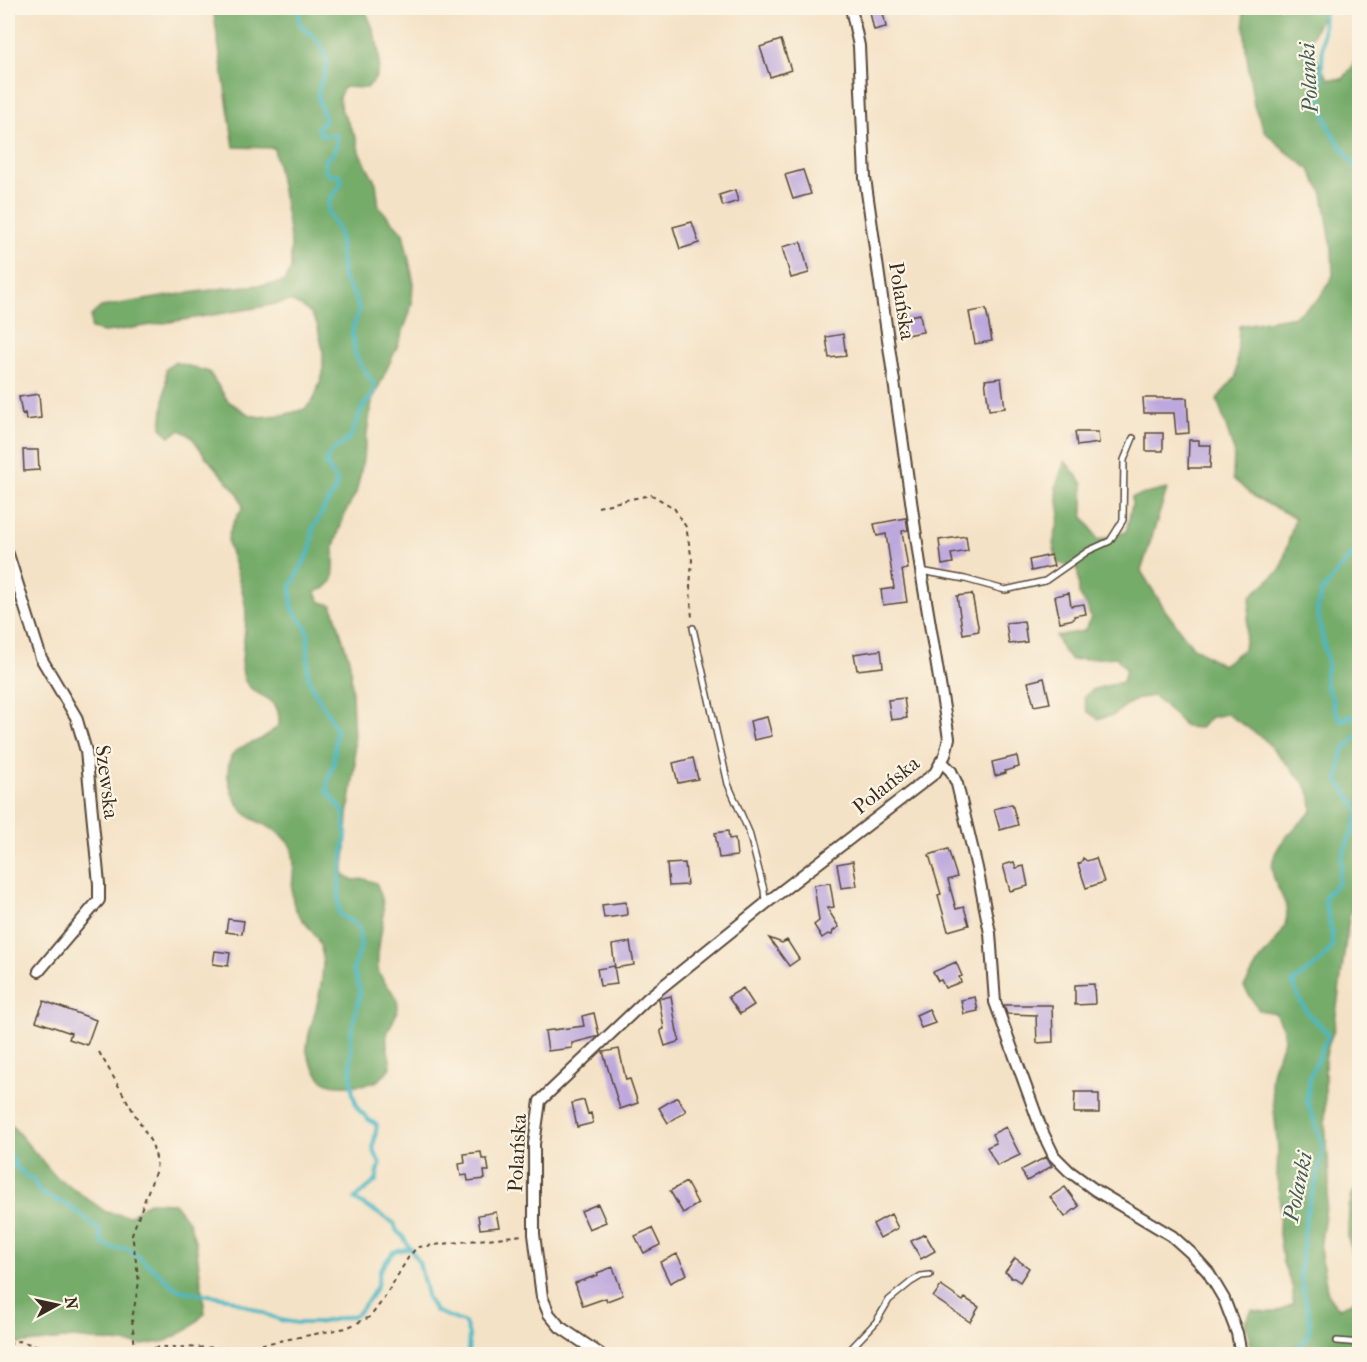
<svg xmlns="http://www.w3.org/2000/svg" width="1367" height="1362" viewBox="0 0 1367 1362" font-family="'IM FELL French Canon',serif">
<rect width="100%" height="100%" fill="#fcf5e5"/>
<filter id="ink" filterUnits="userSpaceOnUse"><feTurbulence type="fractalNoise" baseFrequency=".0167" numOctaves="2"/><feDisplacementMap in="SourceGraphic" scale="12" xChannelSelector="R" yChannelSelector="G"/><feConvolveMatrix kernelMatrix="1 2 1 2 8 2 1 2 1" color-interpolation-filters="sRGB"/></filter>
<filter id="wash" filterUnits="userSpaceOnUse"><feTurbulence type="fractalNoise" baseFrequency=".008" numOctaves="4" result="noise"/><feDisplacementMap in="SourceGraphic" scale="24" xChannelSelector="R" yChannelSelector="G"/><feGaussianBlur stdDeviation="1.35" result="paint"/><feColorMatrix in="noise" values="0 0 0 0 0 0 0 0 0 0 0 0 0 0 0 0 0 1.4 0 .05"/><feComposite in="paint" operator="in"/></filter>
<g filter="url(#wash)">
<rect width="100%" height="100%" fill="#f4e2c6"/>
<path fill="#76ac6a" stroke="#586b44" stroke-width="1.5" d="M213 8H364C373 26 385 57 376 77 374 81 371 84 367 88L344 87 339 97 341 109 357 140 359 152 376 183 379 207 403 233 413 279 412 303 409 315 397 347 372 401 361 471 356 493 345 513 334 546V568L333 580 325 588 315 592 321 602 332 605 349 659 351 671 355 766 348 815 346 850 343 874 353 880 365 879 376 883C393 914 375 937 378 969 379 980 393 989 397 1000 401 1014 390 1022 387 1035 385 1045 390 1056 391 1067 386 1073 382 1079 375 1082 368 1085 359 1085 352 1085 333 1086 323 1086 314 1068 311 1063 308 1057 307 1052 306 1040 311 1027 314 1016 319 998 325 971 322 953 320 935 304 925 296 910 286 889 299 868 291 847 284 831 265 826 251 818 242 812 236 802 232 793 230 786 227 778 228 771 230 745 243 748 261 739 268 735 273 731 279 725 281 692 256 701 245 681 238 668 246 632 246 617 246 598 239 580 234 563 232 556 228 547 228 540 229 528 237 517 243 507L239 495 206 457 191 436 180 430 170 436 161 428 166 382V369L175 362 209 372 228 401 248 414 259 417 283 415 305 409 314 399 323 374V350L317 324 311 314 301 306 290 301 255 308 115 331 103 332 91 329V316L101 307 175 295 225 288 274 284 285 281 291 269V244L285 206 274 148 234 147Z
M1243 8H1328C1324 15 1313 31 1312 38 1311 52 1321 69 1329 79H1343L1352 67 1357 54 1360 53V606L1358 611 1360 619V886L1349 917 1334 1030 1328 1045 1325 1061V1124L1328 1155 1329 1186 1320 1249 1328 1296 1339 1308 1352 1303 1359 1290 1356 1263 1351 1249 1348 1236 1349 1208 1352 1195 1359 1183V1349C1341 1353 1323 1346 1305 1354H1253L1245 1322 1252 1310C1269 1313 1277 1314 1293 1304V1289L1283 1263 1279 1234 1280 1205 1277 1176 1278 1149 1271 1079 1274 1066 1284 1040 1282 1025 1275 1013 1259 1010 1244 987C1249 979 1253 971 1258 963 1267 950 1280 940 1285 925 1296 894 1256 882 1280 845 1288 833 1302 822 1312 811L1311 796 1304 783 1263 738 1227 714 1211 717 1200 728 1186 727 1165 706 1154 696 1140 698 1126 705 1114 715 1098 719 1087 711 1084 697 1094 689 1123 682 1126 669 1116 657 1071 660 1062 649 1056 636 1084 631 1091 619 1087 606 1079 594 1078 569 1058 563 1053 544 1060 515 1056 487 1065 461 1083 484V515L1098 540 1126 532 1132 505V497L1167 489 1141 571 1165 610 1192 646 1222 665 1244 649 1251 596 1281 569 1295 518 1256 498 1233 479 1234 451 1217 399 1236 377 1239 326 1295 316 1318 300 1333 276 1332 249 1323 194 1309 169 1287 152 1265 132 1254 106 1246 50Z
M8 1121 54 1175 106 1212 129 1216 149 1202 174 1203 189 1222 196 1244 205 1313 189 1329 166 1341 143 1345 73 1338 8 1345Z"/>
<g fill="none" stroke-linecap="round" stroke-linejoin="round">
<path stroke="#4bb8c4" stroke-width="4" d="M303 8C289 28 312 30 320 44 323 48 327 57 327 62 327 71 319 84 318 94 318 105 325 111 324 121L318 127 321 135H336C338 147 336 153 325 160V170L331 176 338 174 341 176V184L329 201 328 212 339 232 343 278 356 298 359 310 352 331 356 357 375 386 371 397 363 407 350 438 329 454 326 464 337 481 335 490 313 528 311 549 291 586 292 608 306 627 308 635V678L316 694 329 715 336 731 334 762 328 779 327 791 344 812 346 835 339 885V914L355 924 359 930 361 947 353 969 360 991 358 1004 351 1033V1076L353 1095 358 1109 369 1120 377 1125 373 1148 380 1164 376 1181 354 1199 394 1223 397 1231 403 1237 419 1262 428 1299 435 1311 465 1323 469 1335 468 1354
M1324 8 1321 91 1323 107 1329 128 1360 174
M1360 544 1321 593 1317 610 1328 665 1325 676 1326 686 1331 695 1335 710 1341 720 1352 716 1360 721
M1360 732 1343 751 1338 781 1360 811
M8 1149 16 1166 26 1176 33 1179 40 1193 66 1204 80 1214 99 1230 103 1244 114 1249 127 1248 158 1272 174 1287 183 1291 228 1298 280 1320 297 1323H317L356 1315 370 1298 377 1286 380 1270 393 1252 411 1248
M1292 1354 1308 1337 1310 1321 1300 1273 1307 1209 1317 1179 1323 1145 1307 1101 1310 1077 1328 1036C1323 1025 1320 1026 1312 1018 1302 1007 1297 997 1293 982L1318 964 1332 947V931L1325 904 1326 895 1338 883 1342 857 1360 813"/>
</g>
<g id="blocks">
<path fill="#bda8dd" d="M869 8H882L886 27 874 30Z
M781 40 791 70 770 77 760 47Z
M803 170 811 194 793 199 785 175Z
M735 190 738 201 723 206 719 195Z
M692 222 699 243 680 249 673 227Z
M801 242 809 273 791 278 782 247Z
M986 309 992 341 975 344 969 312Z
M920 314 923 332 906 335 904 317Z
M843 334 846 356 829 358 826 337Z
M1001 378 1005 408 989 410 985 380Z
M39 394 41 418 26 420 25 413 22 414 19 397Z
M1143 398H1187L1189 433 1176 434 1174 413H1144Z
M1075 432H1098L1099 443 1077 446Z
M1146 433H1163V451H1146Z
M1189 440H1199V445H1211L1210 468H1188Z
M23 450H38L39 470 24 471Z
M906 518 908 530 902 531 908 569 902 570 907 602 883 605 881 590 894 588 886 534 877 536 874 524Z
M966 536 968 551 951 554 953 563 942 565 939 540Z
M1051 555 1054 566 1031 571 1029 560Z
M1069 593 1071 606 1084 604 1086 614 1074 616V619L1060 622 1055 596Z
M972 594 979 631 963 634 957 596Z
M1024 621 1027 642 1009 644 1006 623Z
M881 650 883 667 857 670 854 654Z
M1044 678 1050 703 1034 706 1028 682Z
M904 698 907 718 891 720 888 700Z
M767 717 772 736 754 740 750 721Z
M1017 756 1019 767 1005 771 1006 773 995 776 992 762Z
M693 758 698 779 678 783 673 763Z
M1012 804 1018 825 1000 830 994 809Z
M728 831 729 839 735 838 737 856 719 858 715 833Z
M948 849 957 877 948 880 956 909 964 907 969 925 948 931 938 895 941 894 929 855Z
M1083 858 1087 861 1096 858 1104 882 1086 888 1078 864 1081 863Z
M853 861 857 886 841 888 837 864Z
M1014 862 1016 868 1024 866 1028 886 1010 891 1003 865Z
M685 863 687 885 669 886 667 864Z
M830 883 834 907 827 908 839 927 833 931 832 935 828 934 822 938 814 925 819 921 814 885Z
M626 902 627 915 604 918 602 905Z
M228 919 244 921 242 934 226 932Z
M769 938 782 943 787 940 799 959 789 966Z
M630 942 634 965 615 968 612 945Z
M215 951 230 953 228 966 213 964Z
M956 962 962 976 959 977 961 982 945 988 941 980 938 981 933 972Z
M614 966 617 984 600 986 597 969Z
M1094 984 1095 1004 1075 1005V985Z
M743 988 754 1005 740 1014 728 997Z
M671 996 677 1032 680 1041 665 1046 661 1033V1030L664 1029 659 999Z
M975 997 978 1011 964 1014 961 1000Z
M44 1001 96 1020 87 1045 69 1039 71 1033 36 1021Z
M1004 1005H1052L1053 1042 1037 1043 1036 1015 1007 1014Z
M929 1009 935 1023 921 1028 916 1015Z
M594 1013 599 1035 596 1037 572 1043V1048L548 1051 545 1031 584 1026 582 1016Z
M619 1049 626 1080 630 1079 638 1103 620 1109 603 1052Z
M1075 1092H1093V1094H1099V1113H1074Z
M677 1097 686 1111 668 1123 659 1108Z
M584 1100 588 1114 591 1113 593 1123 577 1127 572 1103Z
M1006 1127 1020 1155 997 1166 987 1147 996 1143 992 1134Z
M481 1152 482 1159H487L489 1171H484L485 1179 468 1181 467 1175 461 1176 459 1164 465 1163 464 1154Z
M1046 1157 1052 1166 1027 1181 1021 1170Z
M686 1182 698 1204 683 1213 670 1191Z
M1065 1187 1079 1206 1065 1217 1050 1197Z
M598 1204 606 1222 589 1229 581 1211Z
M496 1212 499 1227 480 1229 478 1215Z
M891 1214 898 1228 880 1238 873 1224Z
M652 1228 660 1245 644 1253 635 1236Z
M925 1234 935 1251 921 1259 911 1241Z
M677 1254 687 1274 670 1283 660 1262Z
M1015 1258 1029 1268 1020 1282 1014 1278H1011L1010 1275 1005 1272Z
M613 1267 623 1295 607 1301 606 1298 583 1306 575 1283 598 1275 597 1273Z
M941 1286 963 1301 965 1298 979 1307 970 1322 933 1297Z"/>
</g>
</g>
<g filter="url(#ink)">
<use href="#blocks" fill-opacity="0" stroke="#574637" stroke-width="1.5"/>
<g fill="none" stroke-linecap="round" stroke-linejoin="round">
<defs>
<path id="service" d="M921 571 965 579 1005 590 1045 581 1088 551 1110 541 1123 520 1124 460 1133 438
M693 628 728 784 749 832 764 890 765 902
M1337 1341 1360 1343
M846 1354 876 1322 889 1300 911 1282 921 1276 930 1275"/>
<path id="minor" d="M8 554 41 658 76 717 86 751 99 884V900L39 971
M941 761 951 771 957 784 977 868 990 933 995 1002 1042 1131 1054 1156 1069 1171 1095 1190 1172 1236 1191 1253 1208 1272 1224 1299 1237 1333 1241 1354
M600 1354 560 1327 549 1314 542 1297 534 1234V1144L540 1101 647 999 765 904 935 773 945 755 949 738 921 571 865 178 859 46 851 8"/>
</defs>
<use href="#service" stroke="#574637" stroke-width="8"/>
<use href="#minor" stroke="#574637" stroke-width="14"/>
<path stroke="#574637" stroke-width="2" stroke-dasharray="4.5 4.5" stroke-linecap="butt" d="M598 507 630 499 652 495 674 508 686 527 692 560 690 587 692 619
M99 1052 152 1144 157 1161 156 1170 132 1234 139 1282 132 1319 135 1349
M8 1345 18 1341 48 1348 66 1354
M100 1354 135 1349 164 1347 243 1348 346 1328 370 1317 383 1300 408 1258 417 1247 522 1235"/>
<use href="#service" stroke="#fff" stroke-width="5"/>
<use href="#minor" stroke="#fff" stroke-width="10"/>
</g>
</g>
<g text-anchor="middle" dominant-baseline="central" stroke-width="4.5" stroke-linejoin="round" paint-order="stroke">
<g font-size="21" fill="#3b2a1e" stroke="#fcf5e5">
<text transform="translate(902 301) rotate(81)">Polańska</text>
<text transform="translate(107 782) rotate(83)">Szewska</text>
<text transform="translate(886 785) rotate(-39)">Polańska</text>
<text transform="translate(517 1153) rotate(-87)">Polańska</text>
</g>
<g font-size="22" font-style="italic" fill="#415c58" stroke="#fcf5e5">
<text transform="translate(1309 78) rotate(-93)">Polanki</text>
<text transform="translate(1298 1187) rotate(-78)">Polanki</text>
</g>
</g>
<rect width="1367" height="1362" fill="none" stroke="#fcf5e5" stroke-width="30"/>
<g transform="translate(57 1305) rotate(82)" stroke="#fcf5e5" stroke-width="4.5" paint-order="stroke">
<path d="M0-4.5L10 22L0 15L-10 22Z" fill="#3b2a1e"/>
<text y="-9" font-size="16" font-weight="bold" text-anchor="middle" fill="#3b2a1e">N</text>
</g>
</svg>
